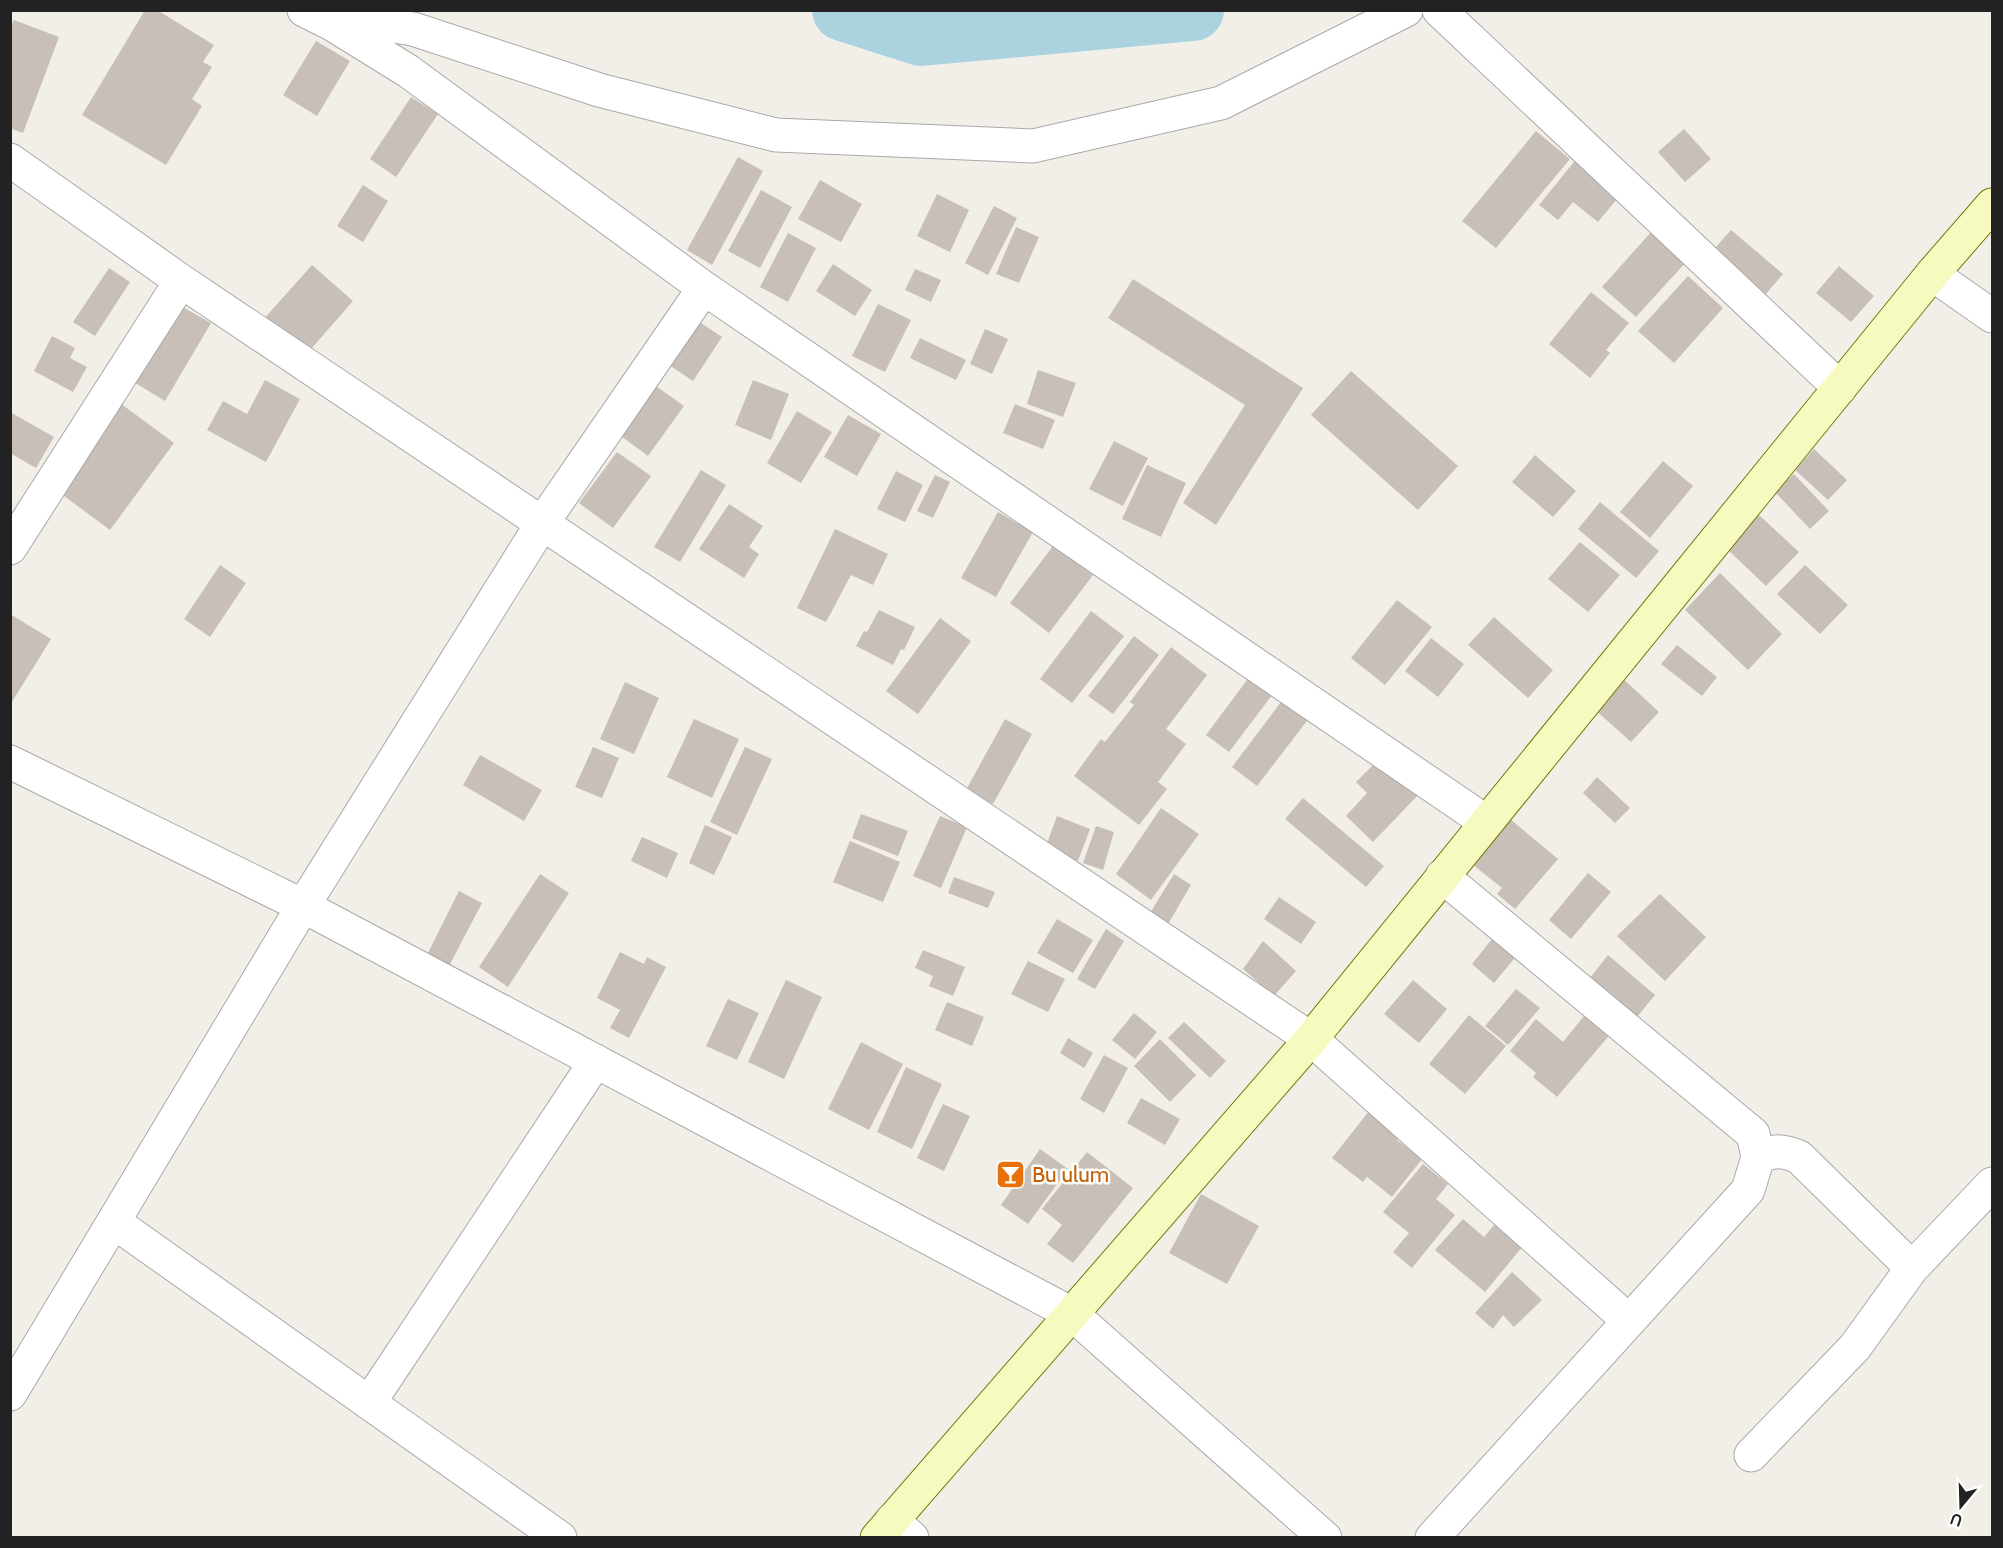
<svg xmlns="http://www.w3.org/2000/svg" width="2003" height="1548" viewBox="0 0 2003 1548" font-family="Cabin,sans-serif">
<rect width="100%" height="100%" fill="#f2efe9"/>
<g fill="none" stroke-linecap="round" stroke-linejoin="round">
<path stroke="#aad3df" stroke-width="62" d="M843 10 921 35 1193 10"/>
</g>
<path fill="#c7bfb8" d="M145 10H157L214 45 203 62 212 67 192 99 202 106 166 165 82 115Z
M14 20 59 37 23 133 10 128V28Z
M316 41 350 61 317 116 283 95Z
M411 97 438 114 396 177 370 159Z
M1684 129 1711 159 1685 182 1658 152Z
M1536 131 1570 159 1496 248 1462 221Z
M738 157 763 171 712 265 687 250Z
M1578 157 1622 193 1598 222 1573 202 1558 220 1539 205Z
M820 180 862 204 841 242 798 219Z
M363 185 388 201 363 242 337 226Z
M761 190 792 207 760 268 728 251Z
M937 194 969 210 950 252 917 236Z
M994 206 1017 218 988 275 965 263Z
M1016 227 1039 237 1019 283 996 274Z
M1731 230 1783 274 1760 301 1707 257Z
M1652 231 1686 262 1636 317 1602 287Z
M788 233 816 248 788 302 760 287Z
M833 264 872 290 855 316 816 291Z
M312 265 353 301 304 357 262 321Z
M1839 266 1874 296 1851 322 1816 293Z
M109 268 130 282 95 336 73 322Z
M915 269 941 280 931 302 905 290Z
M1688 276 1723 308 1674 363 1638 331Z
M1133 279 1303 388 1216 525 1183 503 1245 405 1108 318Z
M1591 292 1629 323 1606 350 1610 353 1590 378 1549 344Z
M172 301 211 323 165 401 127 378Z
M878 304 911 320 885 372 852 356Z
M698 321 722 337 693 381 669 365Z
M985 329 1008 339 992 374 970 364Z
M52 336 75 348 70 358 87 367 73 392 34 371Z
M920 338 966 360 956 380 910 358Z
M1038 370 1076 383 1063 417 1027 404Z
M1351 371 1458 466 1418 510 1311 415Z
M265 380 300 399 266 462 207 430 223 401 247 414Z
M753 380 789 394 771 440 735 425Z
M653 384 684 406 648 456 617 433Z
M116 400 174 443 110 530 52 487Z
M1015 404 1055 420 1043 449 1003 433Z
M797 411 832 432 801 483 767 463Z
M10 412 54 437 36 468 10 453Z
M848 415 881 434 857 476 824 457Z
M1114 441 1148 458 1123 506 1089 489Z
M1814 449 1847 480 1828 500 1795 470Z
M617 452 651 476 613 528 579 503Z
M1535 455 1576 491 1553 517 1512 482Z
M1663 461 1693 486 1650 538 1620 512Z
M1147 465 1186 483 1161 537 1122 519Z
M701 470 726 485 680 562 654 547Z
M896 471 923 485 905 522 877 509Z
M1794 474 1829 511 1810 529 1774 491Z
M935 475 950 482 933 518 917 511Z
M1600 502 1659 551 1636 578 1578 529Z
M729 504 763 526 749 547 759 554 744 578 699 549Z
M998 512 1033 532 996 597 961 578Z
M1759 515 1799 552 1766 586 1727 549Z
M835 529 888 554 873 585 851 575 826 622 797 608Z
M1580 542 1620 575 1588 612 1548 579Z
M1053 546 1093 575 1049 633 1010 603Z
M220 565 246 583 210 637 184 619Z
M1805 565 1848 605 1820 634 1777 594Z
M1720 573 1782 634 1748 670 1685 610Z
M1397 600 1432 627 1385 685 1351 658Z
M879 610 915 627 904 650 901 649 893 665 856 646 864 631 867 632Z
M1091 611 1124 636 1072 703 1040 679Z
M10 614 51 639 10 705Z
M1494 617 1553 670 1528 698 1468 645Z
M940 618 971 641 918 714 886 691Z
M1134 636 1159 655 1113 714 1088 696Z
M1431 638 1464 664 1438 697 1405 671Z
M1677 645 1717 677 1702 696 1661 664Z
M1171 647 1207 675 1166 729 1186 744 1158 782 1167 789 1139 825 1074 776 1101 739 1105 742 1134 705 1130 702Z
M1250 676 1273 694 1229 752 1206 735Z
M1620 676 1659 712 1631 742 1592 707Z
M625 682 659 698 634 754 600 739Z
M1287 694 1313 713 1257 786 1232 767Z
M694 719 739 739 712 798 667 777Z
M1005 719 1032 734 993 804 966 790Z
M593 747 619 758 602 798 575 787Z
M745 747 772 759 737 835 710 822Z
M1384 754 1423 790 1373 842 1346 816 1367 793 1356 782Z
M480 755 542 790 524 821 463 785Z
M1597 777 1630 808 1615 823 1583 793Z
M1303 798 1384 866 1366 887 1285 819Z
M1161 808 1199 834 1151 900 1116 874Z
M861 814 908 831 898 856 852 838Z
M940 816 967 827 941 888 913 876Z
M1057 816 1090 829 1078 861 1045 849Z
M1510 819 1558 859 1515 909 1497 894 1502 888 1472 864Z
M705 825 732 837 714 875 689 863Z
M1096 826 1114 832 1103 870 1083 863Z
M642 837 678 853 667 878 631 861Z
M850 841 900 862 883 902 833 882Z
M1588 873 1611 892 1571 939 1549 920Z
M540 874 569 893 508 987 479 967Z
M1174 874 1191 885 1168 924 1150 913Z
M954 877 995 892 988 908 948 893Z
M459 891 482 903 449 966 427 955Z
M1660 894 1706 937 1665 981 1617 936Z
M1279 897 1316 922 1301 944 1264 919Z
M1057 919 1093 940 1073 973 1037 953Z
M1106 929 1124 941 1095 989 1077 979Z
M1500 929 1523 948 1494 983 1472 964Z
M1263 941 1296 971 1274 996 1243 969Z
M923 950 965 967 953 996 929 986 933 976 915 968Z
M620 952 644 964 647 957 666 967 629 1038 610 1028 620 1010 597 998Z
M1608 955 1655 995 1637 1017 1590 978Z
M1028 961 1065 979 1048 1012 1011 994Z
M786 980 822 997 784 1079 748 1062Z
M1413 980 1447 1009 1419 1043 1384 1014Z
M1516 989 1540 1008 1508 1045 1485 1026Z
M728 999 759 1013 737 1060 706 1046Z
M947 1002 984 1017 972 1046 935 1030Z
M1588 1011 1613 1031 1557 1097 1533 1077 1536 1073 1510 1051 1536 1019 1563 1042Z
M1134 1013 1157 1032 1135 1059 1112 1040Z
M1469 1015 1506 1046 1465 1094 1429 1064Z
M1184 1022 1226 1061 1210 1078 1168 1038Z
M1068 1038 1093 1053 1084 1068 1060 1053Z
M1160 1039 1196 1075 1170 1102 1134 1066Z
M861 1042 903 1064 869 1130 828 1109Z
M1104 1055 1128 1068 1104 1113 1080 1099Z
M906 1067 942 1084 912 1149 877 1132Z
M1141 1098 1180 1119 1165 1145 1127 1123Z
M943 1104 970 1116 944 1171 917 1158Z
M1373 1106 1405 1130 1397 1140 1422 1159 1392 1197 1367 1177 1363 1182 1332 1158Z
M1040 1149 1068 1169 1028 1224 1001 1205Z
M1087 1152 1133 1188 1073 1263 1047 1244 1062 1225 1042 1209Z
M1423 1164 1448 1184 1436 1199 1455 1215 1412 1268 1393 1252 1409 1233 1383 1212Z
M1201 1194 1259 1226 1227 1284 1169 1253Z
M1463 1219 1484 1237 1495 1224 1523 1246 1485 1292 1435 1250Z
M1512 1272 1542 1300 1514 1327 1503 1315 1493 1329 1475 1313Z"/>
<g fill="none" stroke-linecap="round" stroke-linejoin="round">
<defs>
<path id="street" d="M304 10 332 24 408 71 704 288 1486 822
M1439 10 1840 388
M332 24 367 22 413 29 599 90 776 135 1033 146 1221 103 1406 10
M10 160 181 281 1311 1039 1629 1321
M1932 274 1992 316
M10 548 181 281
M10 762 303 906 1072 1314 1325 1538
M114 1222 560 1538
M1912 1268 1992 1184
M10 1394 303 906 543 522 704 288
M369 1403 596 1061
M1751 1455 1855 1347 1912 1268 1799 1157C1783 1150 1774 1150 1758 1157
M892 1520 912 1538
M1432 1538 1748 1190 1758 1157 1753 1134 1442 876"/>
<path id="secondary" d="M877 1538 1311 1039 1932 274 1992 205"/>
</defs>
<use href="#street" stroke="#a9a9a9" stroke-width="35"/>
<use href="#secondary" stroke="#707d05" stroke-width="35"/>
<use href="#street" stroke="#fff" stroke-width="33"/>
<use href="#secondary" stroke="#f7fabf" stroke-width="33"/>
</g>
<defs>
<symbol id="bar-square" viewBox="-11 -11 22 22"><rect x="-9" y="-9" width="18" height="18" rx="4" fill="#e8710a" stroke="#fff"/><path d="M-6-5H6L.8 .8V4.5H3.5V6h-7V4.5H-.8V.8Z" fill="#fff"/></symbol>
</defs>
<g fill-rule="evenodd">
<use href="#bar-square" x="994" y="1158" width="33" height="33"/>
</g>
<g text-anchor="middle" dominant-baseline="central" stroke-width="5" stroke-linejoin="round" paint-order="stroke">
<g font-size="22" fill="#c56008" stroke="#fff" text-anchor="start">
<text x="1032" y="1174">Bu ulum</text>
</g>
</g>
<rect width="2003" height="1548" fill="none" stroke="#222222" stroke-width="24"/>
<g transform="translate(1961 1506) rotate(199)" stroke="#ffffff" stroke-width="4.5" paint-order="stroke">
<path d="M0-4.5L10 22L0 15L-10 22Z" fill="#222222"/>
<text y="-9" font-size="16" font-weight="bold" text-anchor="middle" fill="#222222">U</text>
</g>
</svg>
